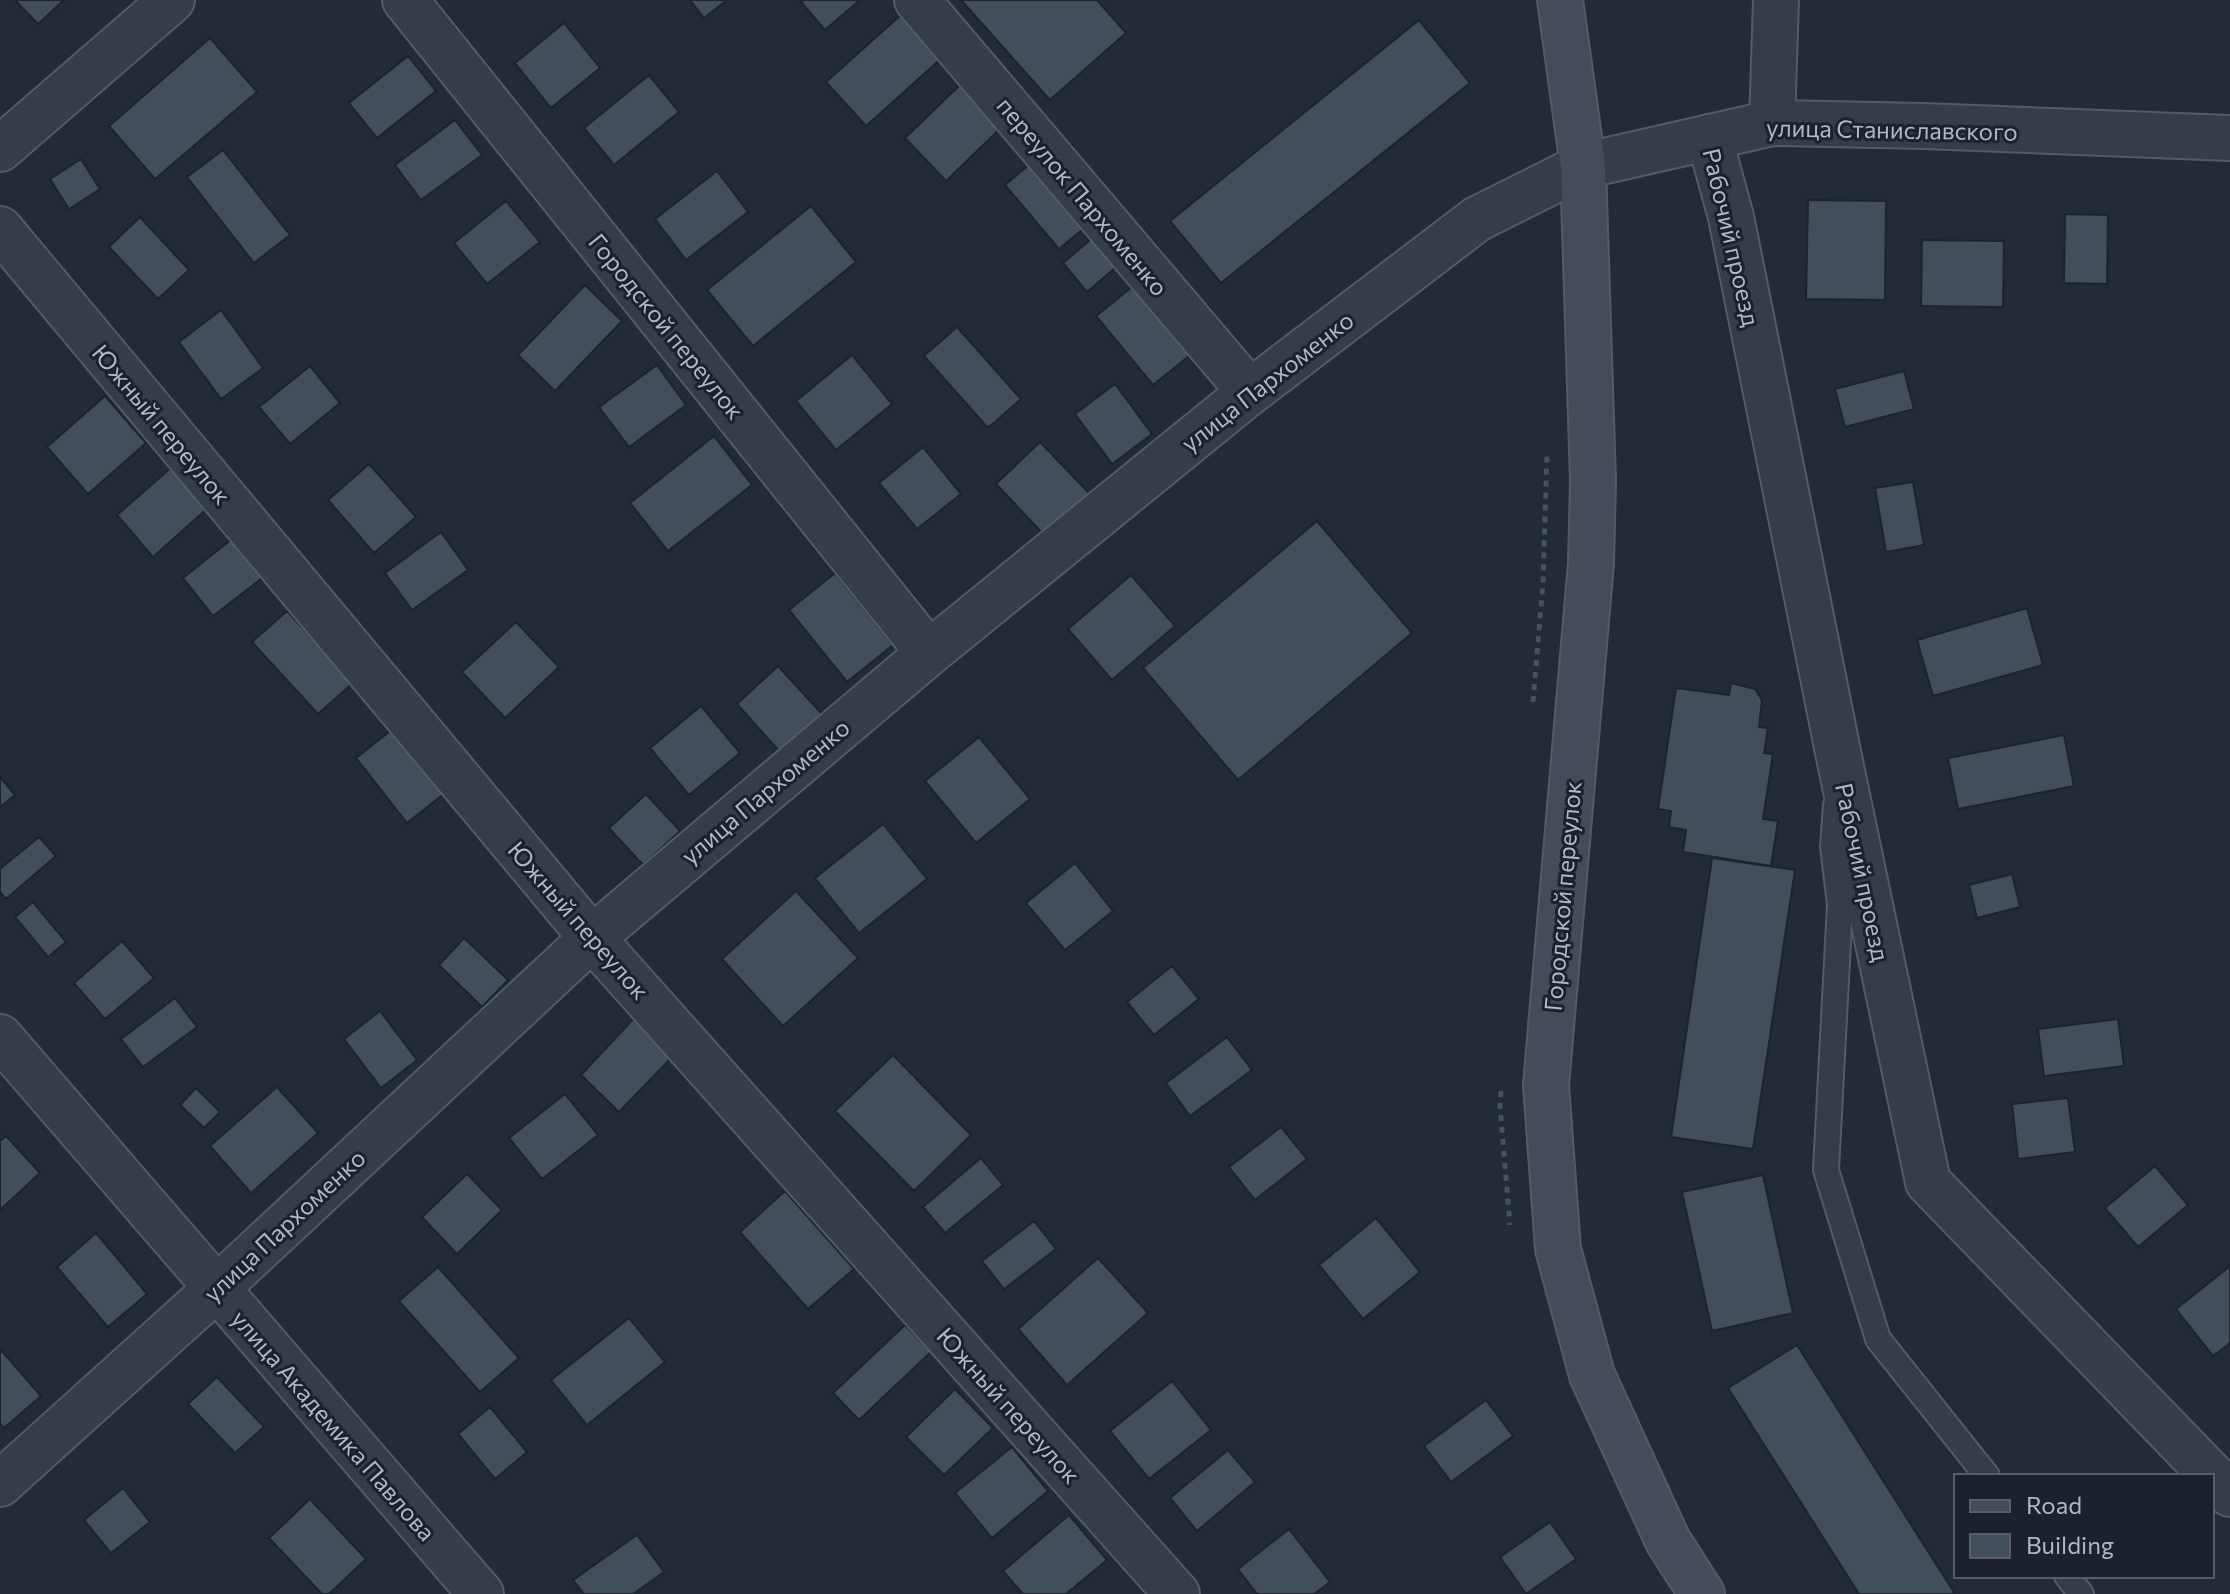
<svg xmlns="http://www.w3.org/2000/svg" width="2230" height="1594" viewBox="0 0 2230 1594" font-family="Commissioner,sans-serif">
<rect width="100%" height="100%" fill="#222b36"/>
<path fill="#434e5b" stroke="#1d242d" stroke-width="2" d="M15 0H64L38 24Z
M690 0H727L704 18Z
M804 0H860L825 30 801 2Z
M961 0H1097L1126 33 1050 100Z
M903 13 943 57 866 126 826 82Z
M1419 20 1470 83 1221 283 1170 221Z
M564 23 600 68 551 108 515 63Z
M210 38 257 92 155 179 109 126Z
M408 56 436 91 377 138 349 103Z
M649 75 679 112 614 165 584 128Z
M963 82 1004 125 946 181 905 138Z
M455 120 482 155 421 200 395 165Z
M223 150 290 235 254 263 187 177Z
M81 159 100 189 69 209 50 179Z
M1036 159 1089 224 1059 249 1005 185Z
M717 171 748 212 686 260 655 219Z
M1808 200 1886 201 1885 300 1806 299Z
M506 201 540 242 487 284 454 243Z
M811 206 856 262 753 346 707 290Z
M2065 214 2108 215 2107 284 2064 283Z
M140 217 189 270 158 299 109 247Z
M1097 234 1121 263 1087 292 1063 263Z
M1922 240 2004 241 2003 307 1921 306Z
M1137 283 1194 352 1153 385 1096 316Z
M585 285 622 321 555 391 518 355Z
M221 310 263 368 221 399 179 342Z
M957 327 1021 399 988 428 924 356Z
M852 355 892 404 836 450 796 401Z
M657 365 686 405 629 447 599 407Z
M310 366 340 403 290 444 259 407Z
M1904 371 1914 409 1845 427 1835 389Z
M1115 384 1152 434 1112 464 1075 414Z
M105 396 146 443 88 494 47 447Z
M714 436 752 485 668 551 630 503Z
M1040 442 1091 495 1046 537 996 484Z
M923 447 961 494 917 529 879 483Z
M369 464 416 517 374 553 328 500Z
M173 466 209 507 153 557 117 515Z
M1913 482 1924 545 1886 552 1875 488Z
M1317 521 1412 633 1238 780 1143 668Z
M441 532 468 570 412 610 385 573Z
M232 539 262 578 213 616 183 578Z
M835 573 893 645 847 682 789 610Z
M1131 575 1175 626 1112 680 1068 629Z
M2027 608 2043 665 1933 696 1917 640Z
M287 611 353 683 318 714 252 642Z
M516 622 559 667 505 718 462 672Z
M778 666 822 714 780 752 737 704Z
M1731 683 1755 689 1762 700 1759 727 1768 728 1764 753 1773 754 1763 819 1778 821 1771 866 1683 852 1686 830 1669 827 1671 811 1658 809 1676 688 1729 695Z
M701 706 740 753 689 795 650 748Z
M394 728 445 793 407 823 356 758Z
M2064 735 2074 786 1958 809 1948 758Z
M979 737 1030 799 976 843 925 781Z
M0 777 15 795 0 807Z
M646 794 680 831 643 865 609 828Z
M883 824 927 879 859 933 815 878Z
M39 837 56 856 6 899 0 892V869Z
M1712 858 1795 870 1753 1149 1671 1137Z
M1075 863 1113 911 1065 950 1026 903Z
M2012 874 2020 907 1977 918 1969 885Z
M796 891 858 958 783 1026 722 959Z
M33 902 66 942 48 957 15 917Z
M464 938 508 980 482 1007 439 965Z
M122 941 154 978 105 1019 74 983Z
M1172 966 1199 999 1154 1035 1127 1002Z
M175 998 197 1027 143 1067 121 1039Z
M380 1011 417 1060 381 1088 344 1039Z
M638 1014 677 1052 619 1112 581 1075Z
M2118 1019 2124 1066 2044 1076 2038 1029Z
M1227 1037 1252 1070 1190 1116 1166 1083Z
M893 1055 971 1135 914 1191 835 1111Z
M277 1087 318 1133 251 1193 210 1146Z
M196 1088 220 1112 204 1128 180 1105Z
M565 1094 598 1135 542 1179 509 1138Z
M2068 1098 2075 1152 2018 1159 2012 1104Z
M1281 1127 1307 1159 1255 1200 1229 1167Z
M6 1136 40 1173 0 1210V1141Z
M981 1158 1003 1185 945 1233 923 1207Z
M2155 1166 2188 1205 2138 1247 2105 1208Z
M467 1174 502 1210 457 1254 422 1217Z
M1763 1175 1793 1313 1712 1331 1682 1192Z
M785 1191 854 1269 808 1309 740 1232Z
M1376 1218 1420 1272 1363 1319 1319 1265Z
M1034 1221 1056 1249 1004 1289 982 1261Z
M96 1233 147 1294 108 1327 57 1267Z
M1098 1258 1148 1313 1067 1385 1018 1329Z
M2230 1266V1343L2213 1356 2176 1309Z
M438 1267 519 1358 480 1392 399 1301Z
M629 1318 665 1362 587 1425 551 1380Z
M905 1325 931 1352 859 1420 833 1393Z
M1797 1345 1955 1594H1859L1728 1388Z
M0 1349 41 1396 4 1428 0 1423Z
M217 1377 264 1427 235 1453 188 1404Z
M1172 1381 1211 1430 1149 1479 1110 1431Z
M955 1389 993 1428 944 1475 906 1437Z
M1486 1400 1513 1436 1451 1482 1424 1446Z
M490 1407 527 1452 495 1479 458 1434Z
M1012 1447 1048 1491 992 1538 955 1493Z
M1228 1450 1255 1482 1197 1531 1170 1498Z
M123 1488 150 1522 111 1553 84 1520Z
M310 1499 366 1559 329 1594H322L269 1538Z
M1069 1515 1107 1560 1066 1594H1023L1003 1571Z
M1550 1522 1576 1559 1526 1594 1500 1557Z
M1289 1529 1330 1582 1314 1594H1257L1238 1569Z
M637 1535 664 1572 633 1594H584L573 1580Z"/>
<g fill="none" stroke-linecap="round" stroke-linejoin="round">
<defs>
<path id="service" d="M1836 805 1833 847 1840 904 1826 1170 1878 1339 1987 1476
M2067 1576 2081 1594"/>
<path id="minor" d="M405 0 929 653
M917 0 1250 392
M1772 123 1776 0
M1709 137 1731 217 1839 757 1928 1182 2230 1494
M0 149 172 0
M0 229 592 938 1177 1594
M0 1037 481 1594
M0 1484 216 1289 592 938 929 653 1250 392 1477 219 1583 166"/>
<path id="tertiary" d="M1583 166 1772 123 1924 126 2230 138"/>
<path id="secondary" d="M1560 0 1583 166 1593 481 1591 563 1546 1085 1558 1249 1592 1375 1668 1541 1702 1594"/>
</defs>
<use href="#service" stroke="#535b64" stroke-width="28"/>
<use href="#minor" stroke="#535b64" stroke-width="48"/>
<use href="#tertiary" stroke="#535b64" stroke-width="48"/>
<use href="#secondary" stroke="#535b64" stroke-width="48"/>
<path stroke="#445457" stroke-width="5" stroke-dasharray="6 6" stroke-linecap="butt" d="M1533 702 1543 583 1547 453
M1501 1091 1500 1106 1510 1225"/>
<use href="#service" stroke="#353d47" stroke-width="24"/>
<use href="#minor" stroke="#353d47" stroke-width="44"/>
<use href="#tertiary" stroke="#353d47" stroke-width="44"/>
<use href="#secondary" stroke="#444c59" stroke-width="44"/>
</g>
<g text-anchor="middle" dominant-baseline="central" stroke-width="6" stroke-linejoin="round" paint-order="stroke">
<g font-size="24" fill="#b0b8c3" stroke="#1b222b">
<text transform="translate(1892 129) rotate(1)">улица Станиславского</text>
<text transform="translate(1083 196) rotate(50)">переулок Пархоменко</text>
<text transform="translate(1732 237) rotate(77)">Рабочий проезд</text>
<text transform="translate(667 326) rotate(51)">Городской переулок</text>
<text transform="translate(1267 381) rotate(-38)">улица Пархоменко</text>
<text transform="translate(162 424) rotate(50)">Южный переулок</text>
<text transform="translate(765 791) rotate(-40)">улица Пархоменко</text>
<text transform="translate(1863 872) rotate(78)">Рабочий проезд</text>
<text transform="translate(1562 896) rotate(-85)">Городской переулок</text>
<text transform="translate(579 920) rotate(49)">Южный переулок</text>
<text transform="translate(284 1225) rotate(-43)">улица Пархоменко</text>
<text transform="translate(1009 1405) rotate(48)">Южный переулок</text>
<text transform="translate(334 1425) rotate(49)">улица Академика Павлова</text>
</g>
</g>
<rect x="1954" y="1474" width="260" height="104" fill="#1b222b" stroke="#575e68" stroke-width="2"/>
<rect x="1970" y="1500" width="40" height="12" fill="#444c59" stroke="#575e68" stroke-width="2"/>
<text x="2026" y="1514" font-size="24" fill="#b0b8c3">Road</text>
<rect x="1970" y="1534" width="40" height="24" fill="#434e5b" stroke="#575e68" stroke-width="2"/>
<text x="2026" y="1554" font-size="24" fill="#b0b8c3">Building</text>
</svg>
